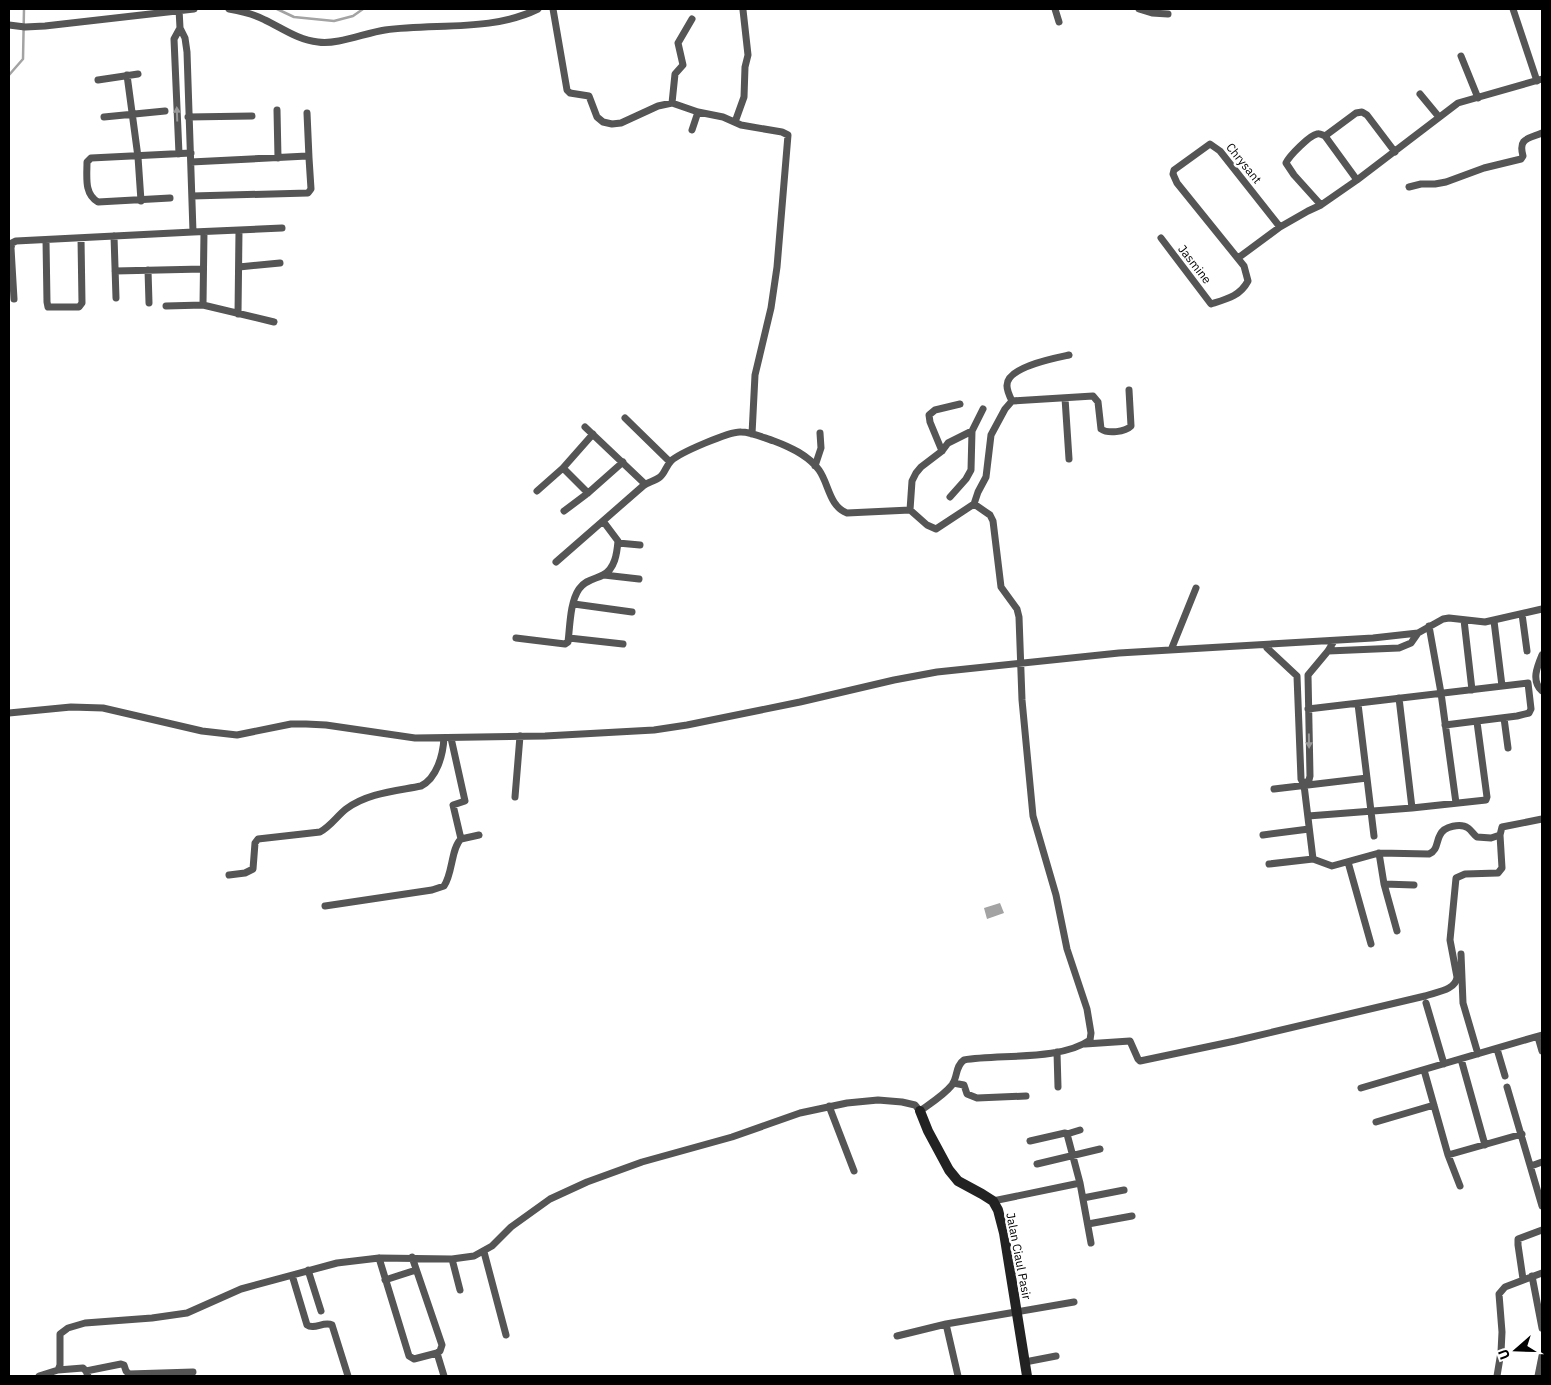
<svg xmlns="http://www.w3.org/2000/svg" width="1551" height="1385" viewBox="0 0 1551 1385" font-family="'IBM Plex Sans',sans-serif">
<rect width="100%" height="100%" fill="#fff"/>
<path fill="#a3a3a3" d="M1000 903 1004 913 987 919 984 908Z"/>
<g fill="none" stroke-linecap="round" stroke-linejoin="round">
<path stroke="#a3a3a3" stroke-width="2.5" d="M277 9 294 17 334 21 353 16 363 9
M9 75 23 59 24 9"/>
<path stroke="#555" stroke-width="7" d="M179 9 180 28 185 38 187 52 193 232 282 228
M229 9C241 11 254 14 265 20 282 28 298 40 318 42 337 45 365 33 385 30 436 23 491 32 538 9
M553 9 567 90 570 93 589 96 597 117 603 122 612 124 621 123 658 106 672 103 698 112 723 117 741 125 782 132 788 135 777 267 771 308 755 375 752 434
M1055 9 1059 22
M1139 9 1152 13 1168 14
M1513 9 1537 81
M9 25 25 27 45 26 194 9
M1461 56 1478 98
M127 75 138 157 141 201
M98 80 138 74
M1420 94 1439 117
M672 103 675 74 683 65 678 43 692 19
M277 110 278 158
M307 113 309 158
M104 117 165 111
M188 117 252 116
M735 122 744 97 745 67 748 55 743 10
M692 130 698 112
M1325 136 1357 180
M179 154 174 39 180 28
M191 162 307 156 309 158 311 189 308 193 192 196
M1409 187 1421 184H1435L1446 182 1484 168 1521 159 1523 156C1518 138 1528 139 1542 133
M170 198 98 202C84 194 87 177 87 162L91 158 191 153
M1321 205 1294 175 1286 163C1289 156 1310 135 1317 134 1320 133 1322 135 1325 136L1356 113 1362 112 1367 115 1395 152
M204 232 203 305 274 322
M114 236 116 298
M1161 238 1211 304C1227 299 1240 296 1248 281L1244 266 1177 183 1173 174 1174 170 1210 144 1220 151 1280 227
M46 240 47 302 48 307H79L82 303 81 238
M1238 258 1280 227 1308 211 1321 205 1357 180 1458 103 1542 79
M239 267 280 263
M148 270 149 303
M115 271 203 269
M14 299 11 248 12 243 16 241 193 232
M166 306 203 305
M238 314 239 231
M1065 398 1069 459
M1012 401 1093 396 1098 402 1101 429C1108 434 1125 432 1131 426L1129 390
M1012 401C1010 397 1007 391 1007 386 1006 367 1055 358 1069 355
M625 418 670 462
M585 427 645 484
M942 451 930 422 929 415 935 410 960 404
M815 466 821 448 820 433
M563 468 588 493
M537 491 563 468 593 434
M950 497 966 479 971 470 972 431 983 409
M974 504 978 492 986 477 991 435 1005 409 1012 401
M910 510 912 481 916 473 921 467 942 451 948 443 972 431
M564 511 588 493 623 462
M618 543 640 545
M604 575 639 579
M574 604 632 612
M1522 614 1527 651
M1464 620 1472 690
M1494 621 1502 686
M1429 626 1441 693 1456 803
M516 638 565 644 568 642C570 626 570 602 579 589 585 580 595 579 603 575 615 569 617 553 618 541L603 521
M569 638 623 644
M1267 648 1297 676 1301 779 1304 785 1313 859
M1171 650 1196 588
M1328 651 1399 648 1411 643 1418 633
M1542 655C1537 667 1531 681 1542 691
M1399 698 1412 808
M1358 704 1374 836
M1308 709 1528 683 1531 709 1529 713 1517 716 1445 725
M9 713 71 707 103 708 202 731 237 735 291 724H306L326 725 415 738 545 736 654 730 687 725 800 702 894 680 937 672 1119 653 1373 638 1418 633 1443 619 1449 618 1485 622 1542 609
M1504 718 1508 748
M1304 785 1309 780 1310 776 1308 675 1328 651 1334 641
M1274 789 1367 778
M515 797 520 736
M1308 816 1412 808 1486 800 1487 797 1477 722
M1263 835 1309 829
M461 839 479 835
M1379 853 1384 884 1397 931
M1348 862 1371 944
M1269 864 1313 859 1332 866 1379 853 1429 854C1438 850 1436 842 1440 835 1444 826 1461 823 1468 828 1472 831 1473 834 1477 837L1491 838 1500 835
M229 875 245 873 253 869 255 843 258 839 320 832C331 826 337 816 346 809 367 793 396 791 421 786 437 778 443 755 444 738
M1384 884 1414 885
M325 906 432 890 444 886C453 873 451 848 461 839L453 805 465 801 451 738
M1461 954 1463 1003 1478 1054
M1426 1003 1444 1064
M1538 1037 1542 1051
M1085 1044 1130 1041 1138 1059 1140 1061 1235 1041 1425 996C1436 992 1456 990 1457 977L1450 940 1456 878 1465 874 1498 873 1502 868 1500 835 1502 827 1542 819
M1497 1049 1505 1076
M1057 1052 1058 1087
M1461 1059 1485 1145
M1424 1070 1448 1155 1460 1186
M953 1083 964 1085 967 1094 977 1098 1026 1096
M1507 1087 1542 1206
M1361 1088 1542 1035
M829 1106 854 1171
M1376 1122 1434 1105
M1067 1134 1080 1130
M1030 1141 1065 1133 1067 1134 1080 1183
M1448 1155 1522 1134
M1037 1164 1100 1149
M1531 1166 1542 1162
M1083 1198 1124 1190
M993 1201 1080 1183 1091 1243
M1088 1224 1132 1216
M484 1252 506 1335
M379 1258 409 1356 414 1359 437 1353 440 1351 442 1345 412 1257
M452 1259 460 1290
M308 1270 321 1311
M292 1275 307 1325C314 1330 324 1321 332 1325L348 1376
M1532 1276 1542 1328
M1523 1279 1518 1245V1239L1542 1230
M385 1280 416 1270
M946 1324 958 1376
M897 1336 946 1324 1074 1302
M437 1353 444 1376
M1025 1362 1056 1356
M58 1370 83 1368 86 1371 88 1376
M86 1371 121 1364 124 1365 126 1371 129 1374 193 1372
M39 1376 58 1370 60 1365V1334L68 1328 85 1323 152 1318 187 1313 241 1289 337 1263 379 1258 452 1259 474 1256 492 1246 511 1227 550 1199 587 1182 642 1162 732 1137 800 1113 847 1103 878 1100 902 1102 915 1105 920 1111C931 1103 944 1095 952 1085 958 1077 955 1066 964 1060 999 1054 1060 1061 1090 1040L1091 1033 1087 1009 1067 949 1056 895 1033 816 1022 700 1019 617 1017 609 1001 587 993 521 990 515 974 504 936 529 927 525 910 510 847 513C829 506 829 484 819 470 808 455 790 447 774 441 764 438 752 432 741 432 730 431 679 453 671 461 666 466 665 473 660 477 655 481 648 482 643 486L556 562
M1497 1376 1501 1352 1502 1332 1499 1294 1505 1287 1542 1273
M1538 1376 1542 1356"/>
<path stroke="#222" stroke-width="10" d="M920 1111 928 1131 949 1170 958 1181 982 1194 993 1201 998 1210 1004 1233 1027 1376"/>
</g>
<defs><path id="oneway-solid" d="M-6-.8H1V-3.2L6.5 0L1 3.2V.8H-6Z" transform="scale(1.25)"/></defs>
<g fill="#999">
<use href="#oneway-solid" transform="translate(177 114) rotate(-92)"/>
<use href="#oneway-solid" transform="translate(1309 741) rotate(89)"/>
</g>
<g text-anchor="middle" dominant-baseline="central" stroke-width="5" stroke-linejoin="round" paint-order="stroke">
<g font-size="12" fill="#000" stroke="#fff">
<text transform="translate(1244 163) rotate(51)">Chrysant</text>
<text transform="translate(1195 264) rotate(52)">Jasmine</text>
<text transform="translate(1019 1256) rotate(79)">Jalan Ciaul Pasir</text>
</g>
</g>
<rect width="1551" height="1385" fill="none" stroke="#000000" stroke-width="20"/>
<g transform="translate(1516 1350) rotate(250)" stroke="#ffffff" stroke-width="4" paint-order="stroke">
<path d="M0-4L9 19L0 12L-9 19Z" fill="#000000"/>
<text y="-8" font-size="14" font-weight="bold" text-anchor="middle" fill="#000000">U</text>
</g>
</svg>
